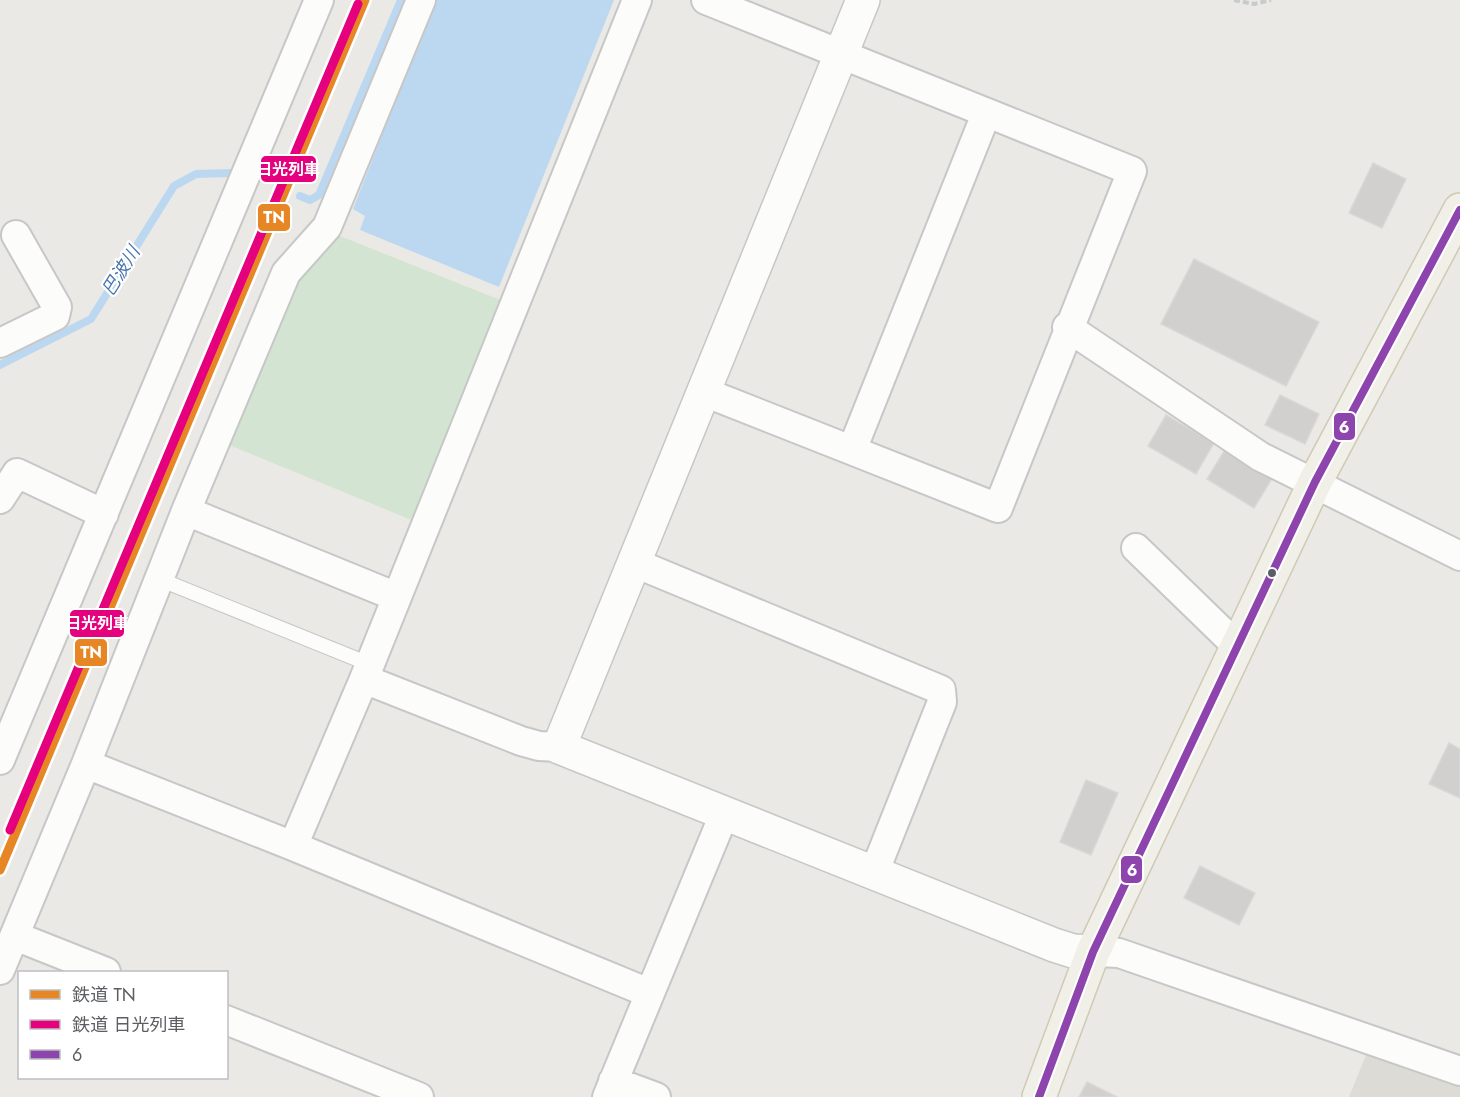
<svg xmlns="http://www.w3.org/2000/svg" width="1460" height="1097" viewBox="0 0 1460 1097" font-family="Jost,'Noto Sans JP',sans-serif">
<rect width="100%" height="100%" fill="#eae9e5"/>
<path fill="#dddbd5" d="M1368 1050 1460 1085V1097H1349Z"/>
<path fill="#d3e5d2" d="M335 234 503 301 414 521 229 445 296 283Z"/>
<path fill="#bcd8f1" d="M435 0H614L499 287 360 230 365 216 353 209Z"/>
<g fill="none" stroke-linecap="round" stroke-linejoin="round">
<path stroke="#bcd8f1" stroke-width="8" d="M300 196 310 200 319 195 401 0
M0 365 91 319 174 186 196 174 229 173"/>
</g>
<path fill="#d1d0ce" stroke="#d9d8d4" stroke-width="1.5" d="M1373 163 1406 179 1382 228 1349 213Z
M1194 259 1319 322 1286 386 1161 324Z
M1280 395 1319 414 1305 444 1265 425Z
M1166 415 1214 443 1196 474 1148 446Z
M1226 448 1273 477 1254 508 1207 479Z
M1449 743 1460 749V798L1429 784Z
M1086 780 1118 793 1091 855 1060 842Z
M1200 866 1255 893 1239 925 1184 898Z
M1087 1082 1117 1097H1079Z"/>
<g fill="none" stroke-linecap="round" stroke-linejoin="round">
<defs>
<path id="lane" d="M159 579 369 664"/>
<path id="street" d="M1067 327 1261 457 1460 556
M0 343 55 316 57 307 16 235
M704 392 998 508 1132 171 706 0
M852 450 986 114
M0 499 17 473 104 514
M186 511 397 597
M1136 548 1238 647
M635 563 941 690 942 702 874 873
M364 679 521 741 539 746 559 747
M0 760 319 0
M86 764 293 846 649 993
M293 846 364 679 637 0
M15 936 106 972
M1093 952 1119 953 1460 1071
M0 970 86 764 186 511 286 273 327 227 421 0
M226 1020 419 1097
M613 1081 656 1097
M607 1097 725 812"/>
<path id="secondary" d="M863 0 559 747 1054 945 1073 951 1093 952"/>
<path id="primary" d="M1039 1097 1093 952 1315 482 1460 210"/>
</defs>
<use href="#lane" stroke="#c7c7c7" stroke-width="16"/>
<use href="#street" stroke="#c7c7c7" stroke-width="32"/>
<use href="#secondary" stroke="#c7c7c6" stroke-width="36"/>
<use href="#primary" stroke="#d0c9b5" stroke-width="36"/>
<path stroke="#c7cbc9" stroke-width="4" stroke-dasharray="6 3" stroke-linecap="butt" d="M1234 0 1254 4 1271 0"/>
<use href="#lane" stroke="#fcfcfb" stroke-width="14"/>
<use href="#street" stroke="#fcfcfb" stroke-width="28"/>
<use href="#secondary" stroke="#fcfcfb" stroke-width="33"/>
<use href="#primary" stroke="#f1f0e8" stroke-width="33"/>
<defs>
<path id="bus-1" d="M1039 1097 1093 952 1315 482 1460 210"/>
</defs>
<use href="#bus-1" stroke="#fff" stroke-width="12"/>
<use href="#bus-1" stroke="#8e44ad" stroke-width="8"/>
<defs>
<path id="rail-1" d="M0 870 365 0"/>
<path id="rail-2" d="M10 830 358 4"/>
</defs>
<use href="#rail-1" stroke="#fff" stroke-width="14"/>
<use href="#rail-2" stroke="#fff" stroke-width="14"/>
<use href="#rail-1" stroke="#e68625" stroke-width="9"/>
<use href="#rail-2" stroke="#e5007d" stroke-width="9"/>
</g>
<circle fill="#5b5e62" stroke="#fff" stroke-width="2" cx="1272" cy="573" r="5"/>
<g text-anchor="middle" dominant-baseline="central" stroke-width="4.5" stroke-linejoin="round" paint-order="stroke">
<g font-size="18" font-style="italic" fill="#4b77af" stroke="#fff">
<text transform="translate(121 271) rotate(-58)">巴波川</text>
</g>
</g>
<g stroke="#fff" stroke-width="2">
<rect x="260" y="155" width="57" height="28" rx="6" fill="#e5007d"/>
<rect x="257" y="203" width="34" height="29" rx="6" fill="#e68625"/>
<rect x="1333" y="412" width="23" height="29" rx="6" fill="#8e44ad"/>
<rect x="69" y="609" width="56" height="29" rx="6" fill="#e5007d"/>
<rect x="74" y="638" width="34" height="29" rx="6" fill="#e68625"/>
<rect x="1120" y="855" width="23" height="29" rx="6" fill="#8e44ad"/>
</g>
<g font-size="16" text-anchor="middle" font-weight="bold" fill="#fff">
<text x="288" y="175">日光列車</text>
<text x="274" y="223">TN</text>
<text x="1344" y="433">6</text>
<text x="97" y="629">日光列車</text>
<text x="91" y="658">TN</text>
<text x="1132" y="876">6</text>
</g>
<rect x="18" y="971" width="210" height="108" fill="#ffffff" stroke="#bdbfc0" stroke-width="1.5"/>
<rect x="30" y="990" width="30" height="9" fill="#e68625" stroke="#bdbfc0" stroke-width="1.5"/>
<text x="72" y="1001" font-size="18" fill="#5b5e62">鉄道 TN</text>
<rect x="30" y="1020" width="30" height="9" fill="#e5007d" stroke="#bdbfc0" stroke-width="1.5"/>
<text x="72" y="1031" font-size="18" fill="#5b5e62">鉄道 日光列車</text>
<rect x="30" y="1050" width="30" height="9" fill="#8e44ad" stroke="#bdbfc0" stroke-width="1.5"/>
<text x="72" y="1061" font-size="18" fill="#5b5e62">6</text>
</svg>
